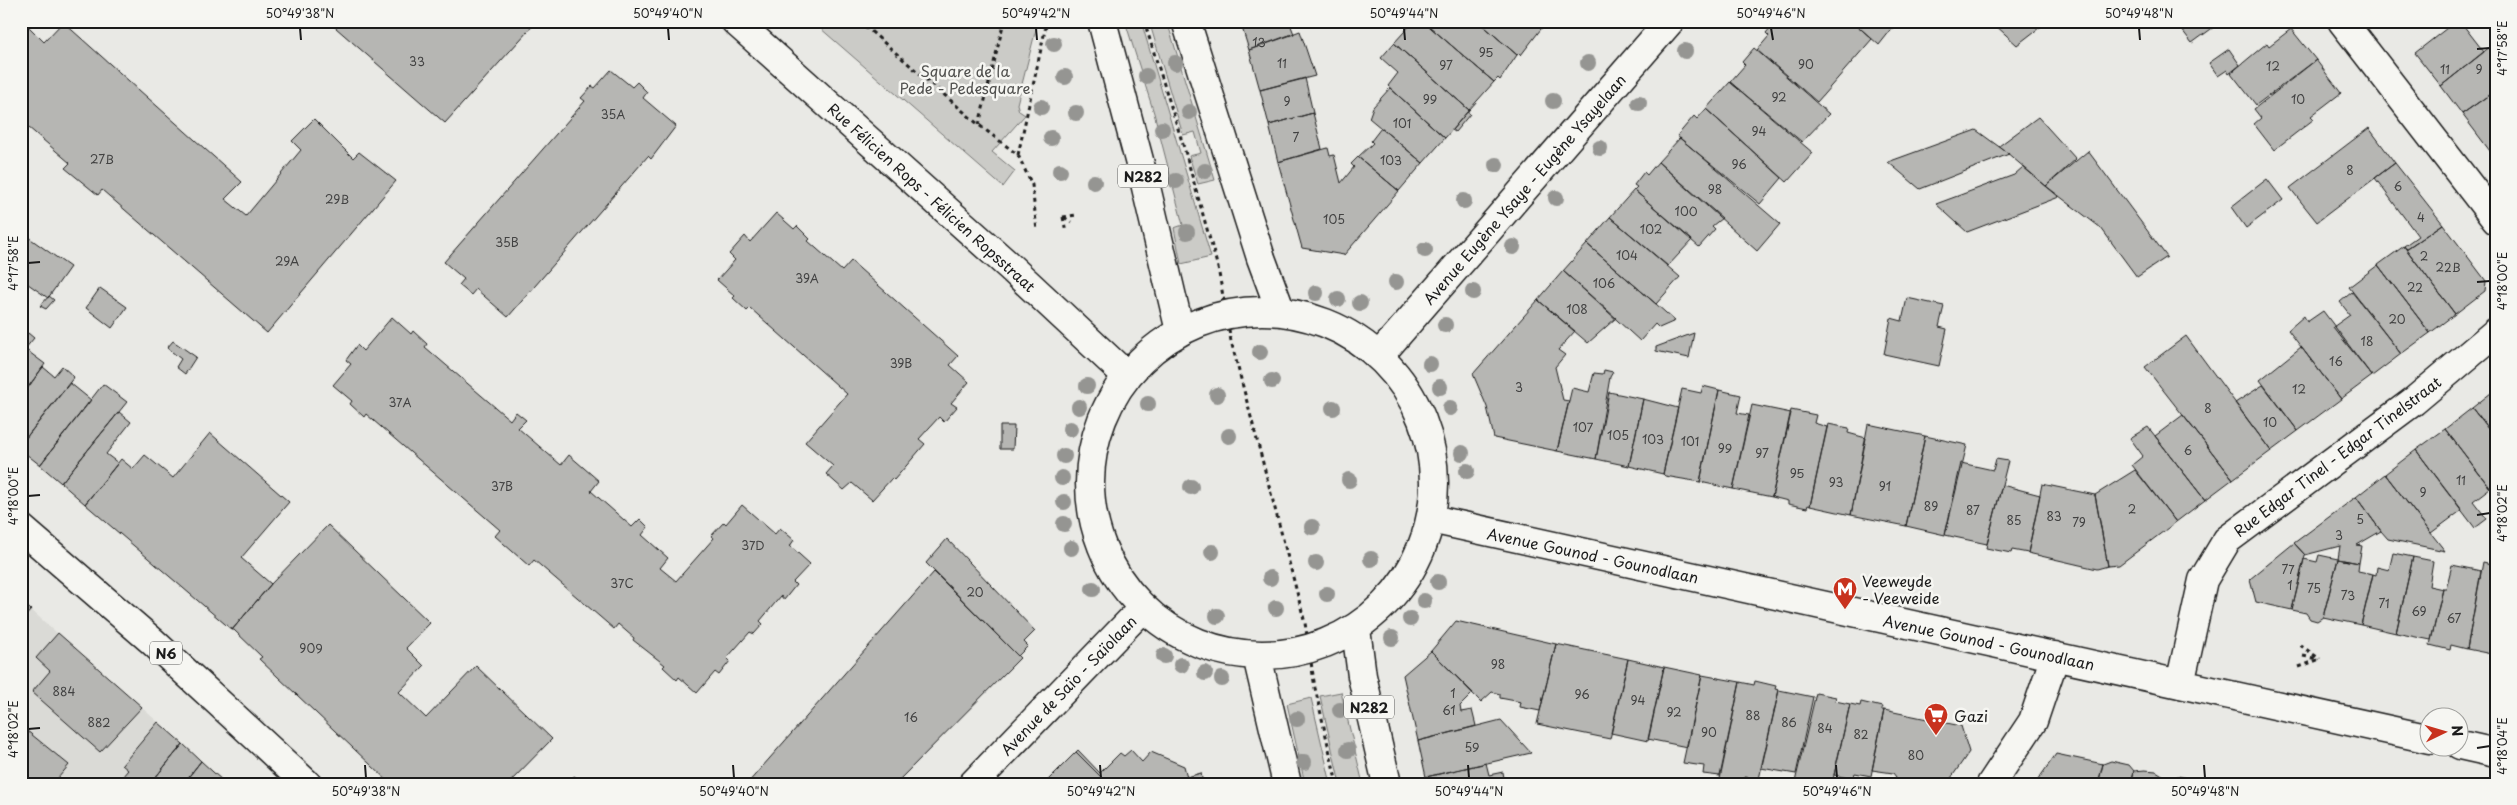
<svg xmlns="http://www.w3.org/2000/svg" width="2517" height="805" viewBox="0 0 2517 805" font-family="'Playpen Sans',sans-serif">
<rect width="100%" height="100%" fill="#e9e9e5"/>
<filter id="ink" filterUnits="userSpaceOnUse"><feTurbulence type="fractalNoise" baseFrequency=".02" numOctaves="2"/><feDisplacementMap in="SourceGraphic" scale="10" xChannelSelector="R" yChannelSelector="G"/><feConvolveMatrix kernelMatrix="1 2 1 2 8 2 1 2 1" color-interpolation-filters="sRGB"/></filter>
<g filter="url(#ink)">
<path fill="#dadad6" d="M31 610 158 722 122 765 128 770 116 784H21V621Z"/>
<path fill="#cbcbc7" stroke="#747472" d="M812 21H1038L1017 104 1019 111 1025 115 992 152 1015 171 1003 187Z
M1125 21H1141L1211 257 1181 264 1174 228 1183 225 1154 113Z
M1149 21H1167L1215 180 1198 184 1189 156 1201 153 1195 132 1183 135Z
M1341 692 1363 784H1340L1320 696Z
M1311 698 1331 784H1305L1287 704Z"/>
<path fill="#b6b6b3" stroke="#1c1c1c" d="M21 21H30L27 25 44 42 63 22 242 182 225 199 246 216 301 150 292 141 314 119 353 158 359 152 396 181 267 333 102 190 98 195 65 168 70 163 21 121Z
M328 21H537L445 123Z
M1240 21H1289L1294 34 1249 50Z
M1414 21H1423L1494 82 1469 110 1394 43Z
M1423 21H1478L1517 55 1500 80 1498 78 1494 82Z
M1478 21H1540L1544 25 1521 55 1519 53 1517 55Z
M1776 21H1852L1872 39 1817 102 1757 50 1769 36 1766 33Z
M1852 21H1898L1879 45Z
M1998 21H2048L2017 45 1994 24Z
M2175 21H2222L2192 43Z
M2456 21H2460L2484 52 2441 86 2415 53Z
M2291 29 2316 60 2256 105 2231 73 2267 43 2269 46Z
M1300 31 1315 76 1260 90 1249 50Z
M1394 43 1469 110 1445 138 1388 86 1398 73 1381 58Z
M2491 46 2496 53V90L2462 114 2441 86Z
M1754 48 1829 114 1802 142 1730 82 1745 65 1742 62Z
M2229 49 2240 65 2229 74 2227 70 2218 76 2209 63Z
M2316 60 2341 93 2311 116 2314 119 2274 150 2254 124 2261 118 2254 109Z
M611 70 632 87 637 82 647 92 643 98 676 126 651 159 648 156 508 317 476 289 471 295 459 285 464 279 444 262 585 101 581 98 592 86 595 88Z
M1305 78 1313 113 1269 125 1260 90Z
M1730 82 1813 153 1787 182 1706 109Z
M1390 88 1445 138 1423 163 1369 118 1373 107Z
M2496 90V159L2462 114Z
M1706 109 1782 178 1760 204 1677 136 1694 116 1697 119Z
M1467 112 1470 114 1455 132 1452 130Z
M1313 113 1322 149 1278 162 1269 125Z
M2038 117 2076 159 2046 186 1999 146Z
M1381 128 1423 163 1399 191 1358 157 1373 143 1371 141Z
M2369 128 2395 163 2317 222 2290 188Z
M1976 130 2009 154 1920 189 1888 162Z
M1680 138 1780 224 1757 251 1658 162Z
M1328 148 1330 156 1334 155 1341 183 1354 167 1351 164 1358 157 1399 191 1344 255 1302 248 1278 162Z
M2088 151 2167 257 2137 277 2101 228 2046 186Z
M1658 162 1722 218 1712 226 1715 229 1699 247 1634 190 1637 187 1634 185 1644 172 1647 175Z
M2395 163 2443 224 2406 249 2404 246 2418 236 2375 178Z
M2023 167 2059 197 1967 232 1936 204 2014 175Z
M2267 179 2283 200 2246 228 2231 207Z
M1634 190 1692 240 1668 266 1610 217Z
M776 213 794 229 797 226 810 239 808 241 842 271 851 261 958 356 950 365 969 382 951 403 957 407 944 422 939 417 919 439 925 444 894 480 892 478 872 500 852 483 844 490 826 474 833 466 805 442 847 394 750 308 747 311 733 298 735 296 717 280 735 260 729 254 745 236 750 242Z
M1610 217 1680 277 1656 304 1587 244Z
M2443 224 2486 281 2485 291 2455 314 2406 249Z
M21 232 70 267 48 298 21 279Z
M1587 244 1656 304 1675 321 1659 328 1655 324 1640 341 1563 271Z
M2404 246 2455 314 2430 333 2378 265Z
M2378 265 2430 333 2401 354 2349 287Z
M1563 271 1616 318 1588 343 1538 300Z
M100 288 127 307 112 328 86 308Z
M2352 292 2401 354 2372 376 2333 327 2350 315 2340 302Z
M49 296 54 300 46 309 40 306Z
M1907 298 1944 306 1939 327 1947 329 1939 366 1884 354 1891 318 1902 321Z
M1538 300 1575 331 1558 350 1565 355 1555 367 1563 400 1569 401 1557 451 1494 438 1487 407 1473 374Z
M2323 311 2372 376 2341 399 2288 330 2304 316 2307 322Z
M392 317 411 334 413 331 427 344 425 347 510 420 516 412 526 420 518 428 561 465 569 455 599 481 591 491 632 527 640 519 648 527 642 535 668 558 660 568 676 581 714 538 711 536 724 522 726 524 742 505 775 534 780 528 794 540 790 546 810 564 793 582 796 585 784 600 781 596 760 621 763 624 754 634 750 632 727 658 730 661 719 675 715 672 697 693 679 677 677 680 663 667 665 665 633 640 634 638 618 624 614 629 534 560 529 566 495 536 500 530 366 414 364 417 350 404 352 401 333 385 351 364 346 360 357 345 363 351Z
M28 333 34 338 25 349 45 364 21 397V342Z
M1694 333 1689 358 1656 351V347Z
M2186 336 2271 451 2233 479 2145 367Z
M173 341 196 357 185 374 176 367 181 359 167 348Z
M2301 347 2341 399 2298 431 2260 380Z
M62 366 74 377 21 444V397L43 367 54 376Z
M1604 370 1613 372 1610 377 1596 459 1557 451 1572 388 1589 392 1594 373 1603 374Z
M70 383 91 400 40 465 21 450V444Z
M103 384 127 402 61 483 40 465Z
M2263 385 2298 431 2271 451 2235 403Z
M1703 386 1719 390 1700 482 1665 476 1663 474 1682 389 1701 393Z
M2496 389V439L2472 408Z
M1719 390 1741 395 1737 413 1749 415 1733 489 1700 482Z
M1609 392 1643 399 1629 466 1596 459Z
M1643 399 1678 408 1663 474 1629 466Z
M1752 405 1791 413 1772 497 1733 489Z
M2472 408 2496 439 2495 494 2445 429Z
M1791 410 1816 415 1814 423 1827 427 1810 506 1808 505 1807 508 1788 504V501L1772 497Z
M119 412 131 422 106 454 118 463 85 504 61 483Z
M2183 415 2233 479 2205 500 2155 436Z
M1828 424 1849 428 1848 433 1866 438 1851 515 1810 506Z
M1868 424 1925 436 1906 526 1851 515Z
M1000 426H1014L1013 449H1000Z
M2148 427 2205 500 2176 522 2132 465 2143 456 2130 438Z
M2445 429 2490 488 2473 501 2487 519 2475 528 2416 450Z
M210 433 289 502 241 558 271 584 232 630 85 504 121 459 133 469 145 455 173 478Z
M1925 436 1967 445 1945 535 1906 526Z
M2416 450 2462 510 2431 533 2385 474Z
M1996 459 2008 461 1987 544 1945 535 1961 463 1993 470Z
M2135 470 2176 522 2119 565 2108 566 2095 495Z
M2385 474 2419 518 2445 551 2388 539 2381 531 2356 497Z
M2042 484 2095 495 2108 566 2097 569 2028 553Z
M2002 485 2040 495 2028 553 2012 550 2011 553 1986 548Z
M2356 497 2381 531 2357 545 2362 546 2359 563 2338 559 2340 546 2305 555 2294 543Z
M328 525 430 623 406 648 424 666 399 692 426 718 476 666 552 739 508 784H391L259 659 262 657 234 630H232L271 584Z
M947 539 1035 631 1024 642 1028 646 1018 656 926 563Z
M2294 543 2305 555 2292 610 2256 602 2250 579Z
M2393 553 2413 557 2396 633 2361 625 2373 574 2376 575 2377 567 2389 570Z
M2319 555 2338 559 2323 617 2317 621 2310 619 2306 613 2292 610 2304 559 2317 562Z
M2413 557 2433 561 2429 586 2443 589 2431 640 2396 633Z
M2338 559 2359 563 2358 571 2373 574 2361 625 2323 617Z
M2483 562 2496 565V655L2467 649Z
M2452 565 2481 571 2467 649 2451 645 2450 650 2430 645 2443 589H2446Z
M934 572 1020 658 895 784H747Z
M21 601 31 610 21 621Z
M1456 621 1556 644 1540 711 1520 707 1521 702 1500 698V694L1492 692 1481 702 1431 651Z
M58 633 142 707 100 752 32 692 50 671 36 658Z
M1556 644 1628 659 1610 739 1537 724Z
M1431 651 1473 693 1460 706 1461 712 1472 710 1476 726 1418 741 1403 675Z
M1628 659 1664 667 1648 741 1611 733Z
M1664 667 1702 675 1687 747 1648 739Z
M1702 675 1740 682 1720 776 1703 774 1704 766 1683 763Z
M1755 681 1776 686 1775 689 1779 690 1759 779 1745 777 1743 784H1719L1740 682 1754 685Z
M1779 690 1813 697 1796 774 1761 768Z
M1816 693 1836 697 1835 701 1850 704 1832 784 1795 782Z
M1861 702 1882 707 1881 710H1884L1871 776 1855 773 1853 779 1834 775 1850 704 1860 706Z
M1884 710 1961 726 1969 752 1947 784H1892L1896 777 1893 773 1872 770Z
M1501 720 1531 753 1426 777 1418 741Z
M158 722 183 744 150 784H116L128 770 122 765Z
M26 730 69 765 53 784H21V736Z
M183 744 201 761 183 784H150Z
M1078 750 1100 773 1120 753 1124 756 1131 750 1142 762 1151 752 1184 766 1187 777 1201 773 1203 784H1108L1076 752Z
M1076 752 1108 784 1046 782Z
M2056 754 2103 764 2098 784H2035Z
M201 761 224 782 222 784H183Z
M2111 761 2129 765 2134 771 2131 784H2098L2103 764Z
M1486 763 1489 775 1503 772 1505 784H1428L1426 777Z
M2145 770 2156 771 2169 779 2168 784H2131L2134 771Z
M574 776 585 784H568Z
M2178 776 2195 780 2198 784H2168L2169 779Z"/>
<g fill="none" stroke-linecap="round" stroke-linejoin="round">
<defs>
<path id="minor" d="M735 21 1009 266 1127 376
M2342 21 2496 220
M1431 519 2430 739
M2180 684 2203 580 2227 540 2414 401 2496 332
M2460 745 2496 753
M973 784 1143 608
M1991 784 2033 721 2055 656"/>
<path id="tertiary" d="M1379 356 1670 21"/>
<path id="primary" d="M1102 21 1145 183 1180 331
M1186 21 1261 258 1281 312
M1090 483a172 172 0 1 1 344 0a172 172 0 1 1-344 0Z
M21 528 152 641 307 784
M1356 629 1362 676 1387 784
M1257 656 1287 784"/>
</defs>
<use href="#minor" stroke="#1c1c1c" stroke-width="31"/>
<use href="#tertiary" stroke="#1c1c1c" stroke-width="31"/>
<use href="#primary" stroke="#1c1c1c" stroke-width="31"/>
<path stroke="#1c1c1c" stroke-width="3" stroke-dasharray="4 4" stroke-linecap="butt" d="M859 21 979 125 1018 155 1032 185 1037 231
M1144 21 1185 151 1218 268 1231 341 1305 623 1315 688 1337 784
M979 125 1004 21
M1018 155 1047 21
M1063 217 1066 232
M1063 217 1076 215
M1064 217 1071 222
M2300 645 2320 659
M2303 656 2319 659
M2299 667 2320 659"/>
<use href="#minor" stroke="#f6f6f2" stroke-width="28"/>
<use href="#tertiary" stroke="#f6f6f2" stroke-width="28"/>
<use href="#primary" stroke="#f6f6f2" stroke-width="28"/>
</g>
<g fill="#959592">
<circle cx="1054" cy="44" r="8"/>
<circle cx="1685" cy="51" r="8"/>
<circle cx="1175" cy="63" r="8"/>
<circle cx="1588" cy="63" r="8"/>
<circle cx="1146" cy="76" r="8"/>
<circle cx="1065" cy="77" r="8"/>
<circle cx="1553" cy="101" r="8"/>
<circle cx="1639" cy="103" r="8"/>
<circle cx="1041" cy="107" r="8"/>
<circle cx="1189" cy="112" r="8"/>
<circle cx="1076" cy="113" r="8"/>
<circle cx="1162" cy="129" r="8"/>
<circle cx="1051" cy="138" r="8"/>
<circle cx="1600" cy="148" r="8"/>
<circle cx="1496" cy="165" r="8"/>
<circle cx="1060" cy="171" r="8"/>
<circle cx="1205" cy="171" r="8"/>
<circle cx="1176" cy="181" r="8"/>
<circle cx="1094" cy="182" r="8"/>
<circle cx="1556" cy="198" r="8"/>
<circle cx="1464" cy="201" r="8"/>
<circle cx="1187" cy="232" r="8"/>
<circle cx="1513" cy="247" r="8"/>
<circle cx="1425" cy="250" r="8"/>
<circle cx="1396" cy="282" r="8"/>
<circle cx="1473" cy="292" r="8"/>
<circle cx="1316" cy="293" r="8"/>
<circle cx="1338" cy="299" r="8"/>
<circle cx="1360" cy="303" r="8"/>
<circle cx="1445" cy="325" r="8"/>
<circle cx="1260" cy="352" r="8"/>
<circle cx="1430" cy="364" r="8"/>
<circle cx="1272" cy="381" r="8"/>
<circle cx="1087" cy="386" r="8"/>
<circle cx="1440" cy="387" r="8"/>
<circle cx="1217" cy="395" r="8"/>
<circle cx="1148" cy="404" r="8"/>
<circle cx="1079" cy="407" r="8"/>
<circle cx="1333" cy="408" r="8"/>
<circle cx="1450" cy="408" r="8"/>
<circle cx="1070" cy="429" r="8"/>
<circle cx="1229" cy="436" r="8"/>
<circle cx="1462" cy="453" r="8"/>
<circle cx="1064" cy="456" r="8"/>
<circle cx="1467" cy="471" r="8"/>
<circle cx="1062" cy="478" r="8"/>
<circle cx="1349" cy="480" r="8"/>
<circle cx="1191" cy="487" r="8"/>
<circle cx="1064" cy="502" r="8"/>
<circle cx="1064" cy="524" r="8"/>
<circle cx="1312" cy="527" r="8"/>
<circle cx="1071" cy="548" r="8"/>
<circle cx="1212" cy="552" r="8"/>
<circle cx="1371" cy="559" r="8"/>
<circle cx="1316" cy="563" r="8"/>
<circle cx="1270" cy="578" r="8"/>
<circle cx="1438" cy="582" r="8"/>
<circle cx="1093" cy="589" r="8"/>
<circle cx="1327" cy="594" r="8"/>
<circle cx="1424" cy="601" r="8"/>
<circle cx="1276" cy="608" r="8"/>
<circle cx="1217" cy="616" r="8"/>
<circle cx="1410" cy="619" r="8"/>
<circle cx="1392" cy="638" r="8"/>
<circle cx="1164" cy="656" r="8"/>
<circle cx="1181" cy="665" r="8"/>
<circle cx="1205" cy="673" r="8"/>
<circle cx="1222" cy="679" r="8"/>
<circle cx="1340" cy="710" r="8"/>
<circle cx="1297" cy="719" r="8"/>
<circle cx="1348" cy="750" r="8"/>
<circle cx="1304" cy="762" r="8"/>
</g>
</g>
<path fill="none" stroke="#1c1c1c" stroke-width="2" d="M300 28 301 40M668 28 669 40M1036 28 1037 40M1404 28 1405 40M1771 28 1773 40M2139 28 2140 40M2477 49 2490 48M28 263 40 262M2477 282 2490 281M28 496 40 495M2477 515 2490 513M28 729 40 728M2477 748 2490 746M365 765 366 778M733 765 734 778M1100 765 1101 778M1468 765 1469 778M1836 765 1837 778M2204 765 2205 778"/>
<defs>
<symbol id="metro-pin" viewBox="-11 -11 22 30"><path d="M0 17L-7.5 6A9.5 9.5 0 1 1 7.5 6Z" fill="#c8321e" stroke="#f6f6f2"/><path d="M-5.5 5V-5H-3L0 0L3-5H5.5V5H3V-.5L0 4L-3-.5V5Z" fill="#fff"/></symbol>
<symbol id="supermarket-pin" viewBox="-11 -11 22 30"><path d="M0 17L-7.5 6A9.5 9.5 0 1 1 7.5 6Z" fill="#c8321e" stroke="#f6f6f2"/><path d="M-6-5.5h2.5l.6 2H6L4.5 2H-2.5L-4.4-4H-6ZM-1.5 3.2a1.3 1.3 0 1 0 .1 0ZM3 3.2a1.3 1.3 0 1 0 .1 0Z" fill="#fff"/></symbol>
</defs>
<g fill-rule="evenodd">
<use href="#metro-pin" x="1831" y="575" width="28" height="38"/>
<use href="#supermarket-pin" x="1922" y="701" width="28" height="38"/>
</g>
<g text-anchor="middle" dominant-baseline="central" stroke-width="5" stroke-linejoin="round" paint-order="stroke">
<g font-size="12" fill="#424242">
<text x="1259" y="42">13</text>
<text x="1486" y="52">95</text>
<text x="417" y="61">33</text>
<text x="1282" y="63">11</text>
<text x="1806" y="64">90</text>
<text x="1446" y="65">97</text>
<text x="2273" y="66">12</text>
<text x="2445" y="69">11</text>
<text x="2479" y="69">9</text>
<text x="1779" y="97">92</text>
<text x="1430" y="99">99</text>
<text x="2298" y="99">10</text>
<text x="1287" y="101">9</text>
<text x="613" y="114">35A</text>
<text x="1402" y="123">101</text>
<text x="1759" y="131">94</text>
<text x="1296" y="137">7</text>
<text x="102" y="159">27B</text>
<text x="1391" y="160">103</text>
<text x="1739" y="164">96</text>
<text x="2350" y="170">8</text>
<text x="2398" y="186">6</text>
<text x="1715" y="189">98</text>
<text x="337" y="199">29B</text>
<text x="1686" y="211">100</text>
<text x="2421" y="217">4</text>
<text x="1334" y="219">105</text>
<text x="1651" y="229">102</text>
<text x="507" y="242">35B</text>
<text x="1627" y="255">104</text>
<text x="2424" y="256">2</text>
<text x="287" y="261">29A</text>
<text x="2448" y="267">22B</text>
<text x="807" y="278">39A</text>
<text x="1604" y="283">106</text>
<text x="2415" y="287">22</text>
<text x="1577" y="309">108</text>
<text x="2397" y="319">20</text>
<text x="2367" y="341">18</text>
<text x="2336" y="361">16</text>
<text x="901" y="363">39B</text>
<text x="1519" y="387">3</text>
<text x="2299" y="389">12</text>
<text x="400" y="402">37A</text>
<text x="2208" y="408">8</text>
<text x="2270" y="422">10</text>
<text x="1583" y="427">107</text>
<text x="1618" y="435">105</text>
<text x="1653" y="439">103</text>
<text x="1690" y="441">101</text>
<text x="1725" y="448">99</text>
<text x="2188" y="450">6</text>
<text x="1762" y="453">97</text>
<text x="1797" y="473">95</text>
<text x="2461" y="480">11</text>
<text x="1836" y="482">93</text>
<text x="502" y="486">37B</text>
<text x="1885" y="486">91</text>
<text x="2423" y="492">9</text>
<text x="1931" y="506">89</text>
<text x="2132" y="509">2</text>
<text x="1973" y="510">87</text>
<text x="2054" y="516">83</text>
<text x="2360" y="519">5</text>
<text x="2014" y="520">85</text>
<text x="2079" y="522">79</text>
<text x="2339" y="535">3</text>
<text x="753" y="545">37D</text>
<text x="2288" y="569">77</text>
<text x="622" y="583">37C</text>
<text x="2290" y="585">1</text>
<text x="2314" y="588">75</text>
<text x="975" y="592">20</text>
<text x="2348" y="595">73</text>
<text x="2384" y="603">71</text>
<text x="2419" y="611">69</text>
<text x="2454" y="618">67</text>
<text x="311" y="648">909</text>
<text x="1498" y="664">98</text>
<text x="64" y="691">884</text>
<text x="1453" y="693">1</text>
<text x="1582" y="694">96</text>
<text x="1638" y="700">94</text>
<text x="1449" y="710">61</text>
<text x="1674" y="712">92</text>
<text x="1753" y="715">88</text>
<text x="911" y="717">16</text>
<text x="99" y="722">882</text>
<text x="1789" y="722">86</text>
<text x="1825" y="728">84</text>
<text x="1709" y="732">90</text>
<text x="1861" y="734">82</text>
<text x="1472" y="747">59</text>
<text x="1916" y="755">80</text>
</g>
<g fill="#f6f6f2" stroke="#5d5d5c" stroke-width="1">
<rect x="1118" y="164.5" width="50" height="23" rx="4"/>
<rect x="150" y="641.5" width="32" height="23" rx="4"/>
<rect x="1344" y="695.5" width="50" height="23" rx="4"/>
</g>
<g font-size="14" font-weight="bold" fill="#1c1c1c">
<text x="1143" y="176">N282</text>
<text x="166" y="653">N6</text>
<text x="1369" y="707">N282</text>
</g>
<g font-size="15" fill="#51514f" stroke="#f6f6f2">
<text x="965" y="70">Square de la<tspan x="965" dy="17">Pede - Pedesquare</tspan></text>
</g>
<g font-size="15" fill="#1c1c1c" stroke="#f6f6f2">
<text transform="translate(1524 189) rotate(-49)">Avenue Eugène Ysaye - Eugène Ysayelaan</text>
<text transform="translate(932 197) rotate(42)">Rue Félicien Rops - Félicien Ropsstraat</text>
<text transform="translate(2337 456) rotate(-37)">Rue Edgar Tinel - Edgar Tinelstraat</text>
<text transform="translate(1593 555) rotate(12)">Avenue Gounod - Gounodlaan</text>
<text transform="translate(1989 642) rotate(12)">Avenue Gounod - Gounodlaan</text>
<text transform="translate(1068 685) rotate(-46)">Avenue de Saïo - Saïolaan</text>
</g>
<g font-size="15" fill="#1c1c1c" stroke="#f6f6f2" text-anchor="start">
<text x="1862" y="580">Veeweyde<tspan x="1862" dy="17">- Veeweide</tspan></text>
<text x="1954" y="715">Gazi</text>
</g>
</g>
<rect width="2517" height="805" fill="none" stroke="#f6f6f2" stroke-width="55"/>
<g transform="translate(2444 732) rotate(85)"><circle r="24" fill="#f6f6f2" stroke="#9f9f9c"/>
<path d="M0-4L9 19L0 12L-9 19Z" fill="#c8321e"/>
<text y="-8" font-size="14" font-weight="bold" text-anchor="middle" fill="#1c1c1c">N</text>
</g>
<rect x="28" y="28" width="2462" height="750" fill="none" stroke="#1c1c1c" stroke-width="2"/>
<g font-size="12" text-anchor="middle" fill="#1c1c1c">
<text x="300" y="18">50°49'38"N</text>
<text x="668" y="18">50°49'40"N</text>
<text x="1036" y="18">50°49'42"N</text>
<text x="1404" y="18">50°49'44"N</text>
<text x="1771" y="18">50°49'46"N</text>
<text x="2139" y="18">50°49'48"N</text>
<text transform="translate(2503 48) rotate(-90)" y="4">4°17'58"E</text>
<text transform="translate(14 263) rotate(-90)" y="4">4°17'58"E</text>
<text transform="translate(2503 281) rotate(-90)" y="4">4°18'00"E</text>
<text transform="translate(14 496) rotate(-90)" y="4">4°18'00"E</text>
<text transform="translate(2503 513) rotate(-90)" y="4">4°18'02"E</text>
<text transform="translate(14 729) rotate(-90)" y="4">4°18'02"E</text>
<text transform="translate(2503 746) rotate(-90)" y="4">4°18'04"E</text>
<text x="366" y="796">50°49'38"N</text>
<text x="734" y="796">50°49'40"N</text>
<text x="1101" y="796">50°49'42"N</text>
<text x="1469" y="796">50°49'44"N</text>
<text x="1837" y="796">50°49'46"N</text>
<text x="2205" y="796">50°49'48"N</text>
</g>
</svg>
